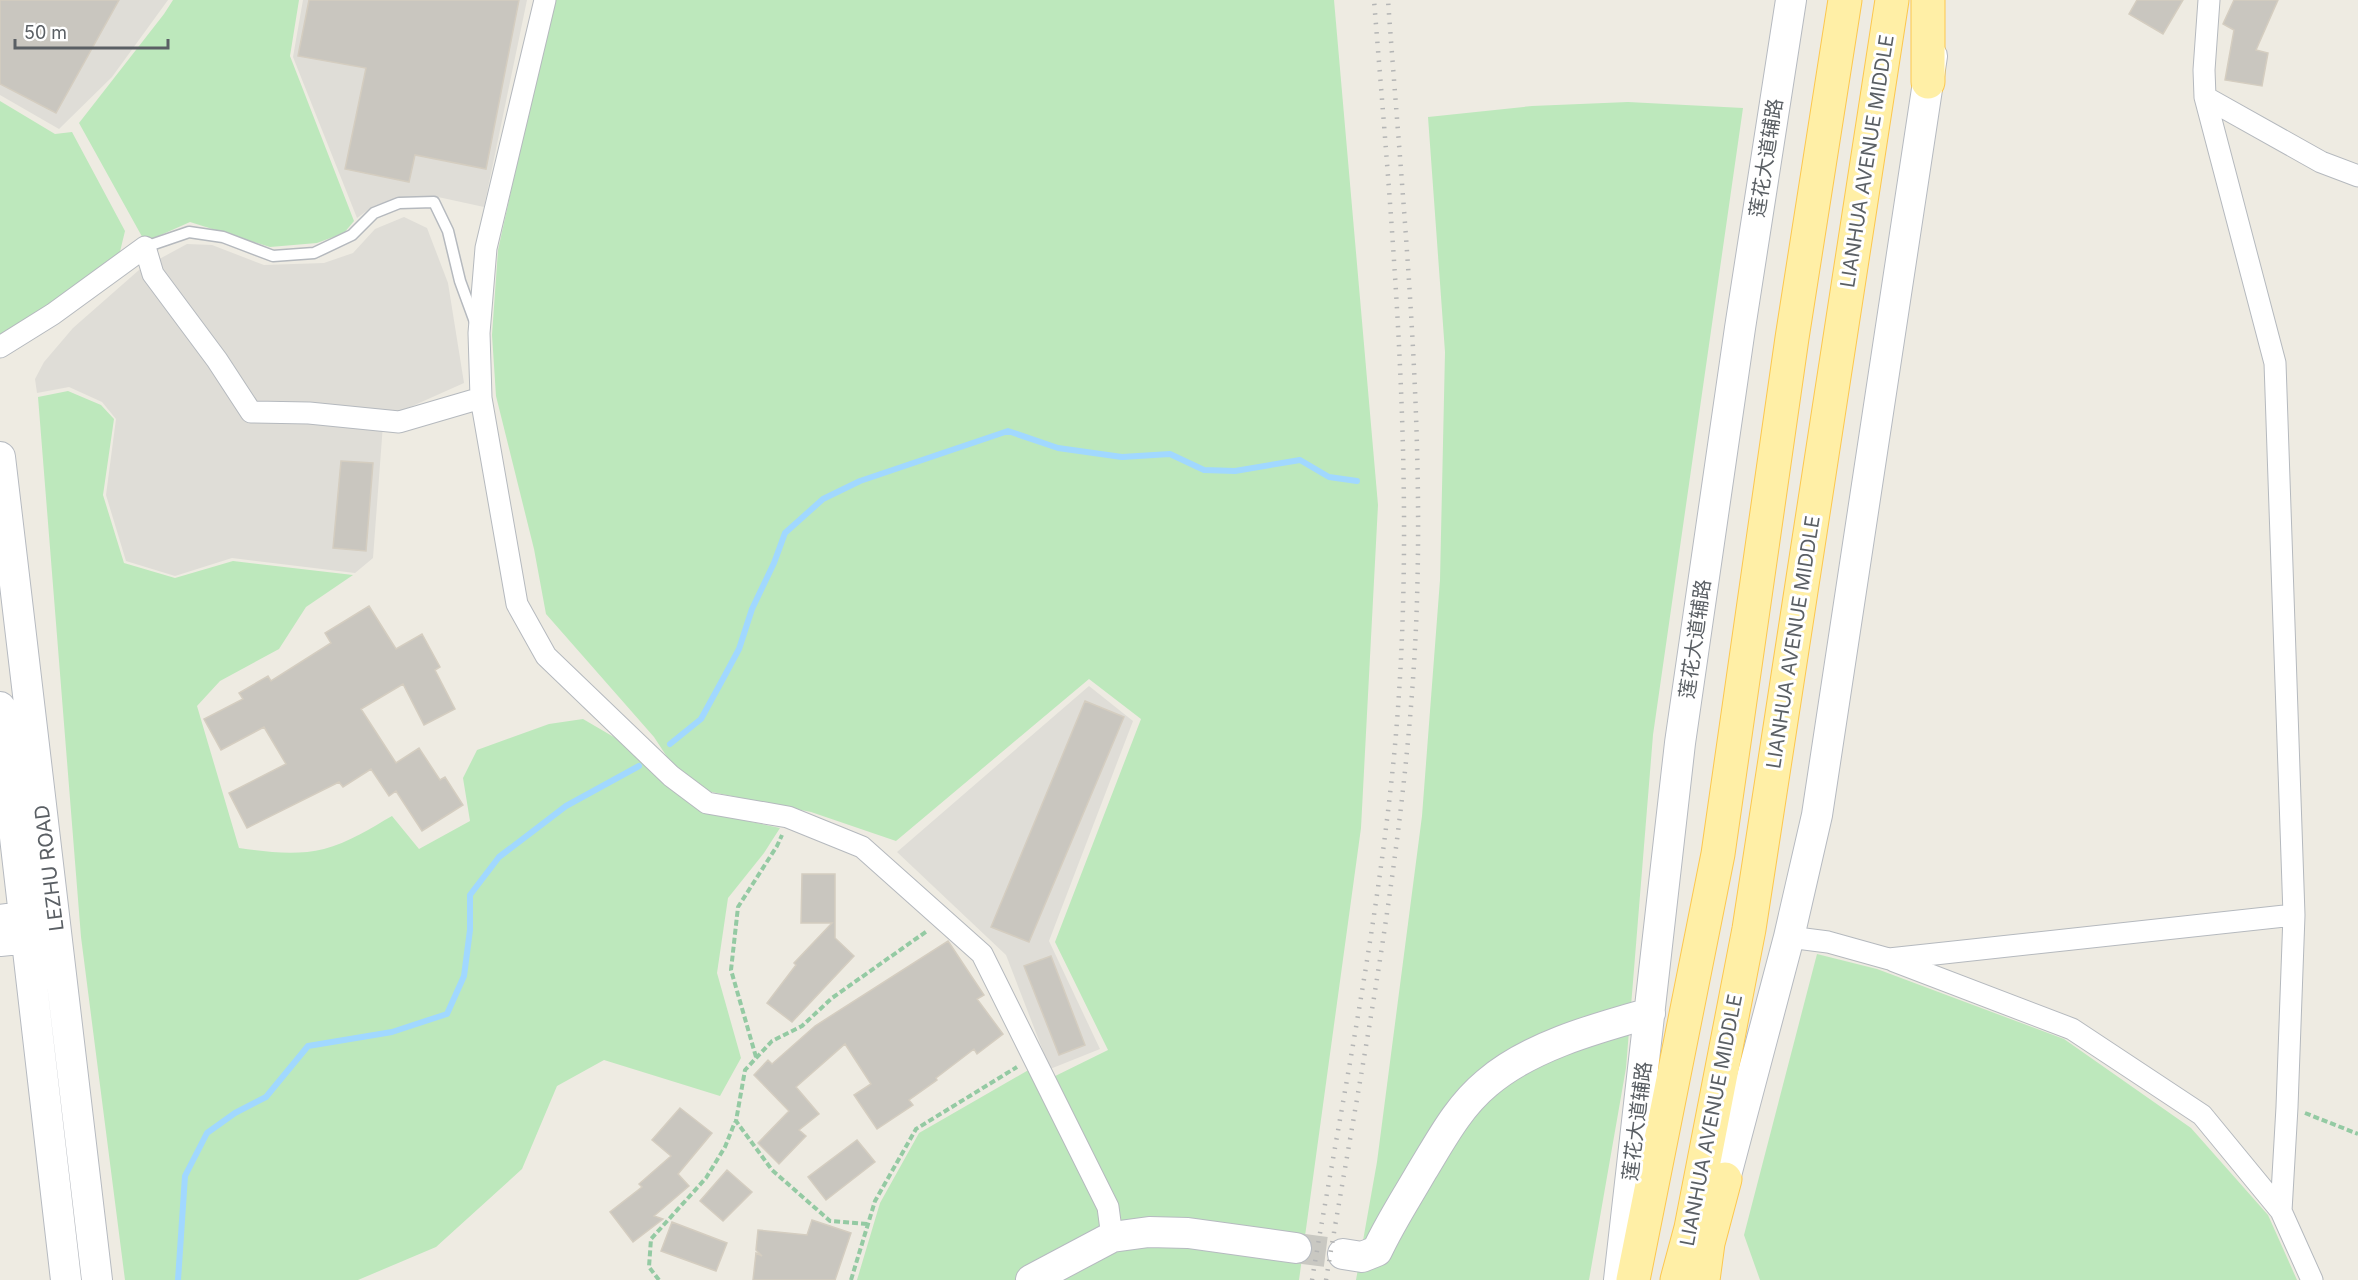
<svg xmlns="http://www.w3.org/2000/svg" width="2358" height="1280" viewBox="0 0 2358 1280" font-family="Inter,'Noto Sans SC',sans-serif">
<rect width="100%" height="100%" fill="#eeebe2"/>
<path fill="#dfddd7" d="M0 0H168L112 77 59 129 0 95Z
M303 0H527L484 207 438 197H400L372 207 357 218 293 57Z
M404 217 427 228 448 283 464 383 399 412 384 411 373 558 355 573 232 558 175 576 126 561 106 495 116 419 102 402 69 387 37 393 35 379 44 362 73 328 139 270 187 244 212 245 264 265 324 263 353 253 375 229Z
M1089 686 1133 721 1049 941 1100 1049 1050 1069 1006 955 897 852Z"/>
<path fill="#bde8bc" d="M173 0H299L290 56 354 221 344 233 317 243 270 247 190 222 145 242 79 123 164 14Z
M553 0H1334L1378 505 1361 828 1299 1280H857L880 1203 919 1133 1032 1068 1039 1084 1108 1050 1055 942 1141 719 1089 679 896 841 811 812 707 791 673 766 654 737 546 614 534 549 496 396 492 335 498 250Z
M0 101 55 134 72 132 125 231 118 260 0 336Z
M1628 102 1743 108 1653 735 1626 1068 1589 1280H1356L1377 1162 1422 816 1440 580 1445 352 1428 117 1532 106Z
M68 391 101 405 114 419 103 495 124 563 175 578 233 561 353 575 306 607 279 649 220 681 197 706 239 848C267 852 296 856 324 849 348 843 371 828 392 816L419 849 470 821 463 778 477 750 549 724 583 719 624 743 709 813 780 828 764 853 728 898 717 973 741 1058 720 1096 604 1060 557 1086 522 1169 436 1247 358 1280H125L81 937 38 397Z
M1817 954 1877 969 2064 1039 2191 1128 2268 1215 2297 1280H1760L1744 1235Z"/>
<g fill="none" stroke-linecap="round" stroke-linejoin="round">
<path stroke="#a1d8ff" stroke-width="6" d="M670 744 701 719 724 677 739 649 752 609 774 563 785 533 823 499 860 481 1008 431 1058 448 1122 457 1170 454 1204 470 1235 471 1300 460 1329 477 1357 481
M178 1280 185 1176 207 1133 235 1113 266 1097 308 1046 392 1032 447 1014 464 976 470 930V895L499 857 566 806 639 766"/>
</g>
<path fill="#c9c6bf" stroke="#d4cdc0" stroke-width="1.5" d="M0 0H119L56 113 0 84Z
M309 0H519L486 169 415 155 409 182 345 169 366 68 298 56Z
M2137 0H2183L2163 34 2129 14Z
M2234 0H2278L2256 50 2268 53 2262 86 2225 80 2234 30 2223 24Z
M341 461 373 463 366 551 333 548Z
M369 606 396 649 422 634 440 667 435 670 455 709 424 725 403 684 361 709 396 763 419 748 440 780 445 777 463 805 422 831 396 791 389 796 371 769 343 787 339 782 247 828 229 793 286 764 264 727 221 750 204 719 243 699 239 693 268 676 271 681 331 643 325 633Z
M1085 701 1124 717 1029 942 991 927Z
M802 874H835V938L854 956 792 1022 767 1003 796 965 794 963 832 923H801Z
M948 941 984 995 977 999 1003 1034 977 1054 974 1049 936 1078 937 1080 909 1100 913 1105 877 1129 854 1095 871 1084 845 1044 796 1087 819 1114 799 1130 806 1136 779 1164 758 1143 789 1111 754 1075 768 1060 772 1064 815 1026Z
M1051 956 1085 1045 1059 1055 1024 966Z
M680 1108 712 1133 678 1174 689 1186 654 1216 663 1219 633 1242 610 1212 642 1187 639 1184 671 1156 652 1140Z
M857 1140 875 1162 826 1200 808 1177Z
M727 1170 752 1192 723 1221 700 1201Z
M812 1220 851 1233 835 1280H753L756 1253 762 1256 756 1250 758 1230 807 1235Z
M672 1222 727 1243 716 1271 661 1251Z"/>
<g fill="none" stroke-linecap="round" stroke-linejoin="round">
<path stroke="#c9c8c2" stroke-width="30" stroke-dasharray="30 15" stroke-linecap="butt" d="M1296 1248 1343 1254"/>
<defs>
<path id="lane" d="M145 247 189 232 223 237 273 256 314 253 352 235 374 213 399 203 434 202 448 231 460 281 475 322"/>
<path id="street" d="M2209 0 2204 70 2205 97 2275 363 2294 915 2287 1107 2281 1211 2312 1280
M2205 97 2321 162 2358 176
M0 347 53 314 145 247 153 274 217 360 251 412 309 413 399 422 481 398 517 604 546 656 671 776 707 803 788 817 862 847 982 954 1108 1207 1112 1237
M481 398 479 333 486 248 545 0
M1789 937 1828 942 1889 959 2294 915
M1894 961 2072 1029 2202 1115 2281 1211"/>
<path id="secondary" d="M0 457 97 1280
M0 707 66 1280
M0 920 45 914
M0 941 48 936
M1725 1179 1789 937 1817 815 1932 56
M1343 1254 1362 1257 1377 1251C1390 1223 1407 1197 1422 1171 1441 1140 1458 1107 1487 1083 1530 1046 1597 1028 1650 1013
M1031 1280 1112 1237 1149 1232 1188 1233 1296 1248
M1619 1280 1680 743 1740 328 1791 0"/>
<path id="primary" d="M1928 82V0
M1633 1280 1718 854 1792 338 1845 0
M1677 1280 1691 1228 1749 929 1892 0
M1703 1280 1708 1243 1725 1179"/>
</defs>
<use href="#lane" stroke="#b5b9be" stroke-width="13"/>
<use href="#street" stroke="#b5b9be" stroke-width="23"/>
<use href="#secondary" stroke="#b6bac0" stroke-width="32"/>
<use href="#primary" stroke="#fcc74e" stroke-width="35"/>
<path stroke="#94caa3" stroke-width="4" stroke-dasharray="6 3" stroke-linecap="butt" d="M756 1057 731 970 738 907 777 846 782 835
M2305 1113 2358 1134
M867 1224 830 1221 772 1170 736 1121 745 1070 772 1041 802 1026 832 998 927 931
M659 1280 649 1267 651 1239 706 1178 725 1147 735 1122
M851 1280 875 1201 916 1129 1017 1067"/>
<use href="#lane" stroke="#fff" stroke-width="10"/>
<use href="#street" stroke="#fff" stroke-width="21"/>
<use href="#secondary" stroke="#fff" stroke-width="30"/>
<use href="#primary" stroke="#ffefa6" stroke-width="33"/>
<path stroke="#b4b5b5" stroke-width="4.5" stroke-dasharray="1.5 8" stroke-linecap="butt" d="M1312 1280C1341 1107 1377 930 1394 756 1418 504 1394 251 1374 0
M1326 1280C1362 1063 1406 847 1416 627 1425 417 1403 209 1388 0"/>
</g>
<g text-anchor="middle" dominant-baseline="central" stroke-width="6" stroke-linejoin="round" paint-order="stroke">
<g font-size="20" fill="#5a5f64" stroke="#fff">
<text transform="translate(1766 158) rotate(-81)">莲花大道辅路</text>
<text transform="translate(1867 161) rotate(-81)">LIANHUA AVENUE MIDDLE</text>
<text transform="translate(1695 639) rotate(-82)">莲花大道辅路</text>
<text transform="translate(1793 642) rotate(-81)">LIANHUA AVENUE MIDDLE</text>
<text transform="translate(49 868) rotate(-97)">LEZHU ROAD</text>
<text transform="translate(1711 1120) rotate(-79)">LIANHUA AVENUE MIDDLE</text>
<text transform="translate(1637 1121) rotate(-83)">莲花大道辅路</text>
</g>
</g>
<path d="M15 39v9h153v-9" fill="none" stroke="#5a5f64" stroke-width="3"/>
<text x="24" y="39" font-size="18" fill="#5a5f64" stroke="#ffffff" stroke-width="4.5" paint-order="stroke">50 m</text>
</svg>
